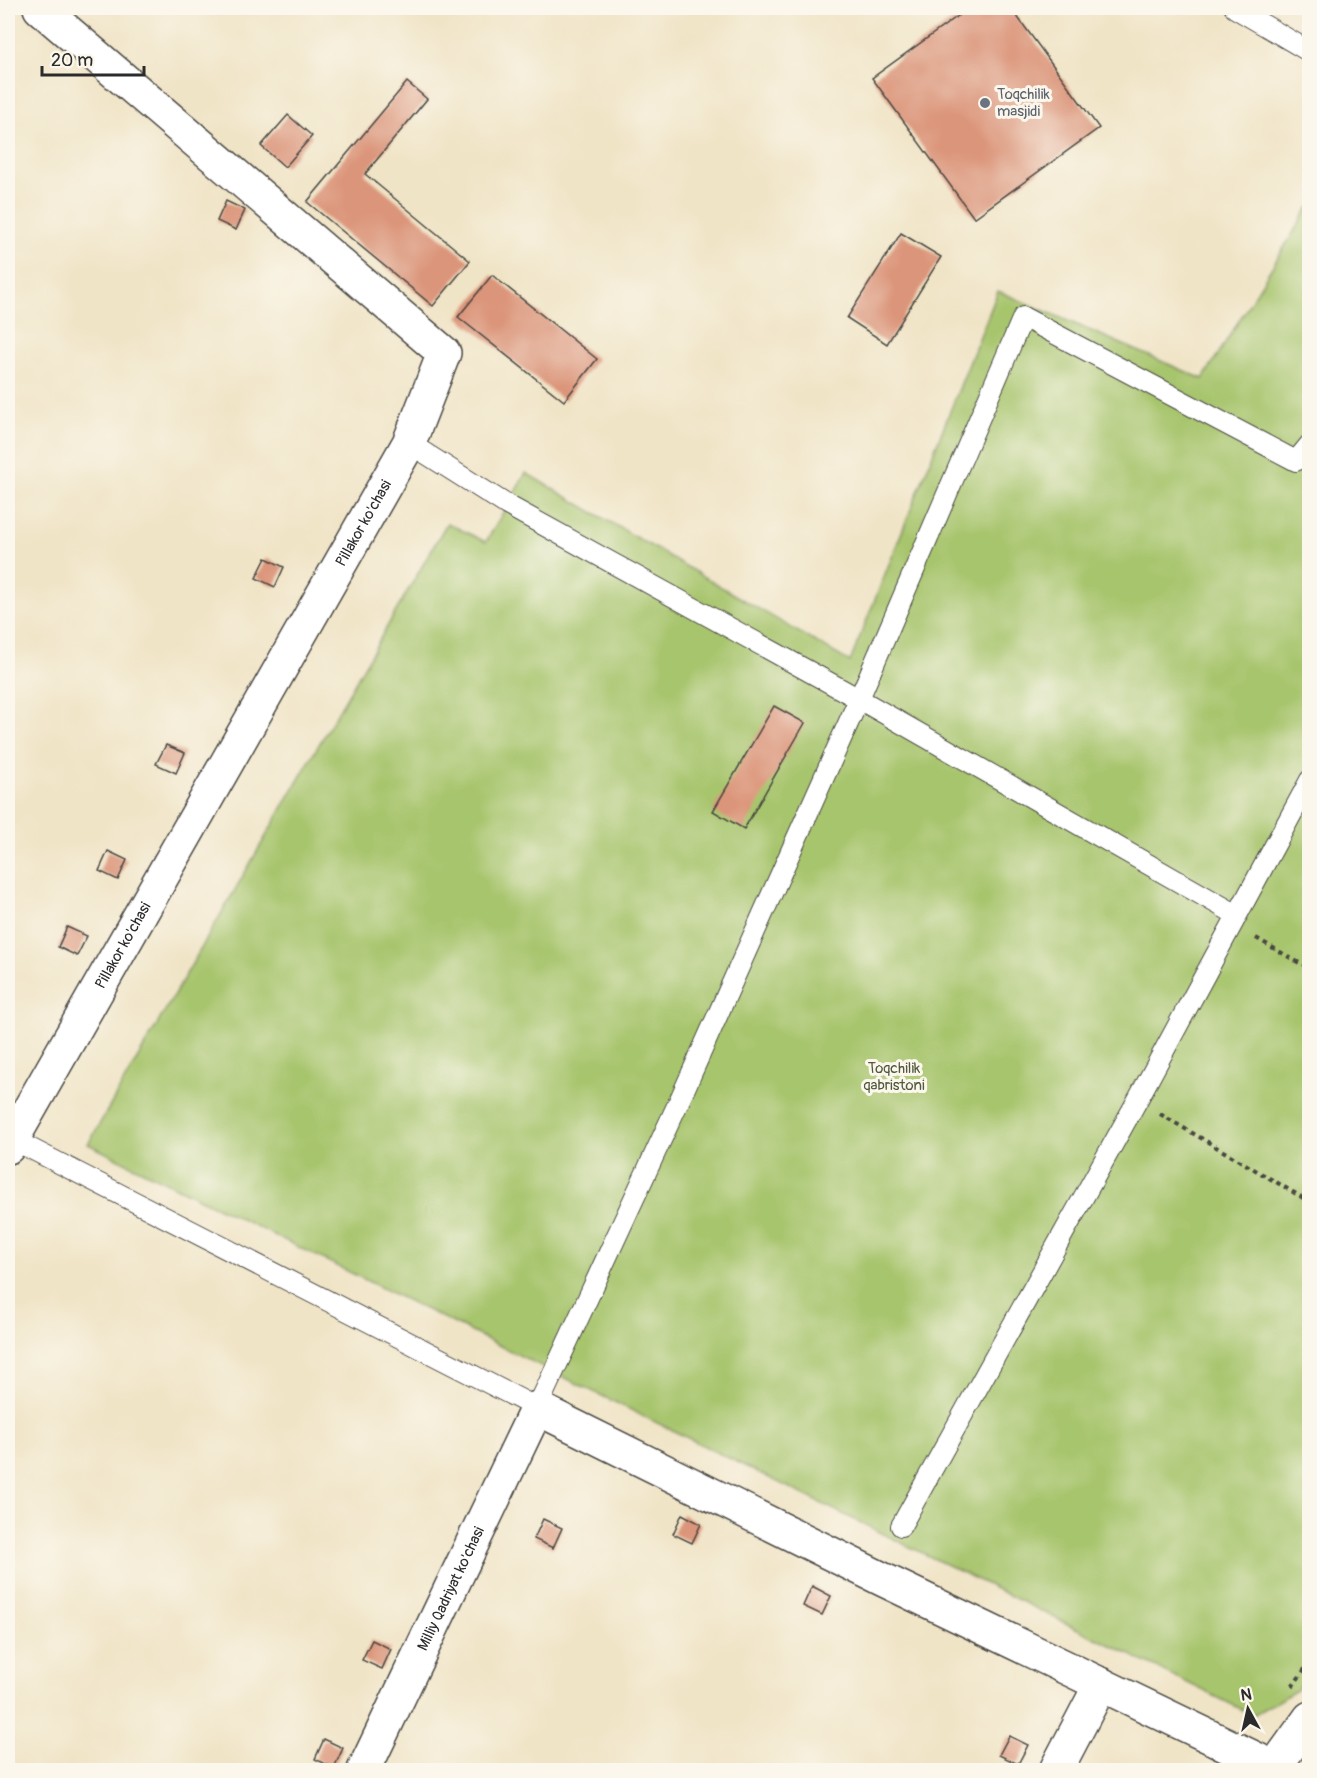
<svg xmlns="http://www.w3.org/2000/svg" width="1317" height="1778" viewBox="0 0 1317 1778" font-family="Pangolin,sans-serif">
<rect width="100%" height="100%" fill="#fbf7ec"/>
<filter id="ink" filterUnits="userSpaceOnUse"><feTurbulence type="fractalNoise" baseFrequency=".0167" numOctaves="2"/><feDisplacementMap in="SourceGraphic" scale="12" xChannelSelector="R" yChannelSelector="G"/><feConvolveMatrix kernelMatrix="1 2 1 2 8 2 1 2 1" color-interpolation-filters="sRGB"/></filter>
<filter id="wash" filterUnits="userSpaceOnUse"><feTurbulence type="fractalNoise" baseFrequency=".008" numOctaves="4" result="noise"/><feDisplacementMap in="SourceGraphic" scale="24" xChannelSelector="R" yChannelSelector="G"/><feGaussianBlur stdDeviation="1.35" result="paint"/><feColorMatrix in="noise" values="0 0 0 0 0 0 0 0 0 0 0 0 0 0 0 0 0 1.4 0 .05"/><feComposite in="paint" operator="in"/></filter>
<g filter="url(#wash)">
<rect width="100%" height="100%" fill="#f0e4c6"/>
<path fill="#a7c56d" stroke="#69784c" stroke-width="1.5" d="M1309 207 1310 1673 1297 1690 1253 1715 88 1144 447 523 486 542 526 473 850 662 998 291 1203 379Z"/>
<g id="blocks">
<path fill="#db957a" d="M969 8H1011L1099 128 974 218 872 78Z
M407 82 427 99 365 174 470 261 433 306 307 202Z
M288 115 312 136 285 167 261 146Z
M226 201 245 210 236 230 217 221Z
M901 233 941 257 887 344 847 318Z
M492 275 597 359 564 401 458 317Z
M266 558 284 567 275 587 256 578Z
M774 706 805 723 744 829 713 811Z
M166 745 185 753 176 773 156 764Z
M108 851 127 860 118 880 99 871Z
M67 927 87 936 77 956 58 947Z
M682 1514 701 1524 692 1543 673 1534Z
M543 1519 562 1528 553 1548 534 1539Z
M812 1586 831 1596 822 1615 803 1606Z
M372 1640 391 1649 382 1669 362 1660Z
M1009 1736 1028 1745 1018 1764 999 1755Z
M324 1739 343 1748 334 1768 315 1759Z"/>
</g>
</g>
<g filter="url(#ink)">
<use href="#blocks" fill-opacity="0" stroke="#494742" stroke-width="1.5"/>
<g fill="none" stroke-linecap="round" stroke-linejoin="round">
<defs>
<path id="service" d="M1235 8 1310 52
M409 443 507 505 859 699 1237 915
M12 1139 537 1408 681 1097 859 699 1023 317 1296 461 1310 444
M901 1526 1137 1101 1310 780"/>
<g id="minor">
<path id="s1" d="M8 1147 409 443 444 353 40 8"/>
<path d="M1274 1768 1310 1718"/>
<path id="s2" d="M364 1770 537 1408 882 1579 1279 1770"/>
<path d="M1056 1770 1101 1684"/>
</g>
</defs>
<use href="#service" stroke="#494742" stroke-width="22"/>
<use href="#minor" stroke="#494742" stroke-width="36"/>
<path stroke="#494742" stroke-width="4" stroke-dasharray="4.5 4.5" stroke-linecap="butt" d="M1256 938 1310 969
M1160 1114 1310 1202
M1292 1687 1310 1662"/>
<use href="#service" stroke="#fff" stroke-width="20"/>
<use href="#minor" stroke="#fff" stroke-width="33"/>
</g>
</g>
<circle fill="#6b7280" stroke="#fbf7ec" stroke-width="2" cx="985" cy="103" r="6"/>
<g text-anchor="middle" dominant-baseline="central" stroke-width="6" stroke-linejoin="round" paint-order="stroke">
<g font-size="15" fill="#5b616d" stroke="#fbf7ec" text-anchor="start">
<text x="997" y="94">Toqchilik<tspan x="997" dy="17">masjidi</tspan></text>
</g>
<g font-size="15" fill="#2b2b2b" stroke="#fbf7ec">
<text stroke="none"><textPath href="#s1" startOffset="718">Pillakor ko'chasi</textPath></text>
<text stroke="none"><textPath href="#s1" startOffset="232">Pillakor ko'chasi</textPath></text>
<text stroke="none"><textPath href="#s2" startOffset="201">Milliy Qadriyat ko'chasi</textPath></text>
</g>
<g font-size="15" fill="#50593f" stroke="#fbf7ec">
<text x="894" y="1068">Toqchilik<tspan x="894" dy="17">qabristoni</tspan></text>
</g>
</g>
<rect width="1317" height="1778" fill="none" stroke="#fbf7ec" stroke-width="30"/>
<g transform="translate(1248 1709) rotate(352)" stroke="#fbf7ec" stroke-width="4.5" paint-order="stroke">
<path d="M0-4.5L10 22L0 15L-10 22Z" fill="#2b2b2b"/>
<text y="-9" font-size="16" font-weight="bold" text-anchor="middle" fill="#2b2b2b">N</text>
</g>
<path d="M42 66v9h102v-9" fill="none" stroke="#2b2b2b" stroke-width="3"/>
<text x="51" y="66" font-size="18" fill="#2b2b2b" stroke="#fbf7ec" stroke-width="4.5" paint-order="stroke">20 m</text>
</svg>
